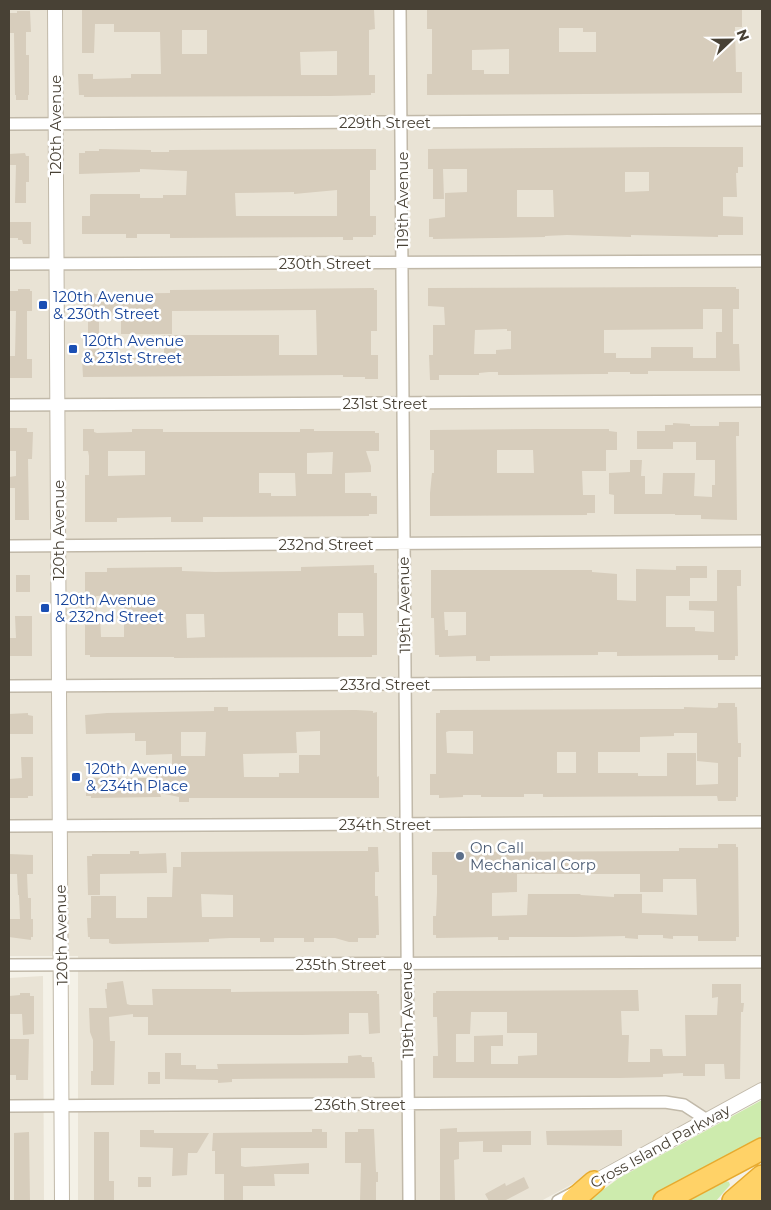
<svg xmlns="http://www.w3.org/2000/svg" width="771" height="1210" viewBox="0 0 771 1210" font-family="Montserrat,sans-serif">
<rect width="100%" height="100%" fill="#f4f1e7"/>
<path fill="#e9e3d5" d="M9 9H762V1082L541 1201H78V956H9Z
M43 976 44 1201H9V978Z"/>
<path fill="#cdebad" d="M762 1100V1140L649 1201H588L619 1178Z
M726 1181 729 1182 730 1185 716 1201H689Z"/>
<path fill="#d7cdbc" fill-rule="evenodd" d="M167 9 233 10 374 9 375 29 369 30V75H375V93H371V95L330 96 84 97V95H79L78 74H93V79L131 78V74H161L160 32H114V24H95L94 53H82V10ZM182 30H207V54H182ZM337 51V75H301L300 52Z
M427 9H742V27H735L736 72H742V93L427 95V74H432V29H427ZM559 28H583V32H596V52H559ZM509 49V74H484V70H472V50Z
M17 11H30L31 32H26V55H29V95H28V100H16V95H15L14 33H9V13H17Z
M666 147H743V167H738V173H736L737 197H723V216L743 217V235H718V237L631 235V237L567 235 545 236V237L433 239V237H429V219L445 217V193L467 192V169H443L444 199H433V169H428V149ZM625 172H649V191L625 192ZM517 190H553L554 217H517Z
M99 149 151 150V152H169V150L376 149V170H370V216H376V235H373V237H353V240H343V237L170 238V234H137V238H126V234H82V216H90V195L91 194H140V198H163V195H186L187 171 140 169V172L79 174V153H85V151H99ZM337 190V216H236L235 193 294 192V194Z
M25 153 26 156H29V182H26V203H15L16 165H9V154Z
M9 222H31V244H23L22 240H18V238H9Z
M690 287H736V289H739V309H733V344H739L740 371H648V374H630V372H608V374H596L498 375V372H489L479 373V375H439V380H430L429 355H433V325H445L444 307 428 306V288ZM703 309H722V332H716V358H693V347H651V358H616V353H604V330L703 329ZM507 329V331H511V349L496 350V354H474L475 330Z
M374 288V290H377V331H371V355H378V379H365V377H343V375L83 377 82 358H87L86 335H88V313H83V294L170 293V290ZM316 310 317 355H279V335H164V353H148V358H99V313L121 312V334H172V311Z
M18 289H30V291H32V311H27V359H32V378H9V356H15L16 311H9V291H18Z
M719 422H739V436H736L737 520 701 519V515H675V514H614V495L609 494V473L630 472V460H642L641 476H645V494H662L663 473H695L694 496 712 497V485H715V460H696V442H673V449H637V431H665V425H673V423L690 424V426H719Z
M9 428H27V432H33L32 459H28L29 520H15V488H9V477L16 476V451H9Z
M83 429H94V432L97 433 132 432V429H163V432H300V429H314V431H375V433H379V451H366L371 466V472L345 473V493H371V496H377V514H369V516L203 517V522H171V517L117 518V522H85V475H89V456L88 451H83ZM108 451H145V475L108 476ZM333 452 332 474H307V453ZM259 473H295L296 496H271V493H259Z
M539 429H609V431L617 432V450H606V471H582L583 495H595V513H587V515L430 516V493L432 473H434V450H430V430ZM497 450H533L534 473H497Z
M374 565V573H377V655H372V657L174 658V657H90V655H85V572H107V568L182 567V571L215 572 301 571V567ZM124 595V637H101L100 616H97L96 596ZM338 613H363L364 636H338ZM186 614H204L205 637 187 638Z
M676 566H707V578H690V596H666V627H695V631L714 632V611L689 610V601H717V570H741V586H737L738 656H735V660H718V655L617 656V652H598V655L490 656V661H476V656L439 657V655H435L434 618H431V570H592V572L617 574V600L636 601V569L676 570ZM444 612H466V635L448 636V630H445Z
M16 575H30V592H16Z
M15 616H32V656H9V638H16Z
M718 703H735V707H737L738 743H741V757H738V797H736V801H718L717 796 543 797V794H524V797H481V795H463V797L439 798V795H430V774H436V713H440V710L660 709H684V707L716 708 718 707ZM449 731H473V754L447 753 446 732ZM674 733H697V761L718 763V784L696 785V753H667V776H638V773H598V752H640V737L674 736ZM557 752H576V773H557Z
M214 707H228V711L356 710 373 711V713L377 712V777L379 776V798H189V802H179V797L160 793 161 797 91 798V796H86V778H156V773H172V754L146 755V741H135V733L86 734 85 715 107 713 214 711ZM320 731V755H299V773H279V777H244L243 754 297 753 296 732ZM181 732H206L205 756H181Z
M28 713V715L33 716V734H9V714Z
M21 757H33V796H28V798H9V779L22 778Z
M718 844H736V847H738L739 937H736V941H698V936H673V939L663 938V935H638V939L625 938V936L574 937H509V940H498V937L436 938V935H433V916H436L437 893V875H432V852L679 851V848H718ZM517 874H640V892H663V879H696L697 915 642 913V894H614V897L581 895 580 894H528L527 915 492 916V893L517 892Z
M368 847H378L379 872H375V896H378L379 935H376V938H358V942H349L335 938H314V942H304V938H274V942H260V938H230L209 939V942L112 944 109 943V939H90V937H88L87 918H91V896H116V918H147V897H172L173 867H181V852L368 851ZM201 894 233 895V917H202Z
M130 851H139V854L166 853 167 873 100 874V895H88L87 856H92V854H130Z
M9 854 33 855V874H27L28 898H31V919H33V937H31V940L9 937V919H20L19 895H18L17 874H9Z
M123 981 127 1004 130 1005H153L152 989H231V992L377 991V994H379L380 1033 369 1034 368 1013H349V1034L302 1035H148V1017H133V1014L109 1017 110 1041H115L114 1085H91V1071H93V1040L90 1032 89 1008H107L105 989H107V983Z
M712 984H741V1003H744L743 1012H741L740 1079H725L724 1064H705V1076H683V1073L663 1074V1077L620 1078H433V1056H438L437 1017H433V993H436V991L638 990 639 1011H621L622 1035H629L628 1062H650V1049H662L663 1056H686L685 1015H717L718 997 712 998ZM471 1012H507V1033H537V1055L518 1056V1064H491V1046H503V1035L474 1036V1062H456V1034H470Z
M20 993H30V996H34V1034L23 1035 22 1014H9V996L20 995Z
M9 1039H29L28 1080H16V1075H9Z
M165 1053H181V1065H196V1069H218L217 1064 348 1063V1056L361 1055 362 1057H372V1062H374L375 1078 232 1079V1082L218 1083V1080L165 1079Z
M148 1072H160V1084H148Z
M457 1128V1132L531 1131V1145H502V1152H483V1141L459 1142V1159L454 1160 455 1201H440V1129Z
M312 1129H322V1132H327V1148H241V1166L245 1167 309 1163V1174H274L275 1186H243V1201H224V1174H215V1151H212L213 1133 312 1132Z
M358 1129H374L376 1172H378V1182H376V1201H360L361 1163H345V1132H358Z
M140 1130H154V1133H209L197 1153H188L187 1175 172 1176 173 1148 140 1147Z
M622 1130V1146L547 1145 546 1131Z
M29 1132 30 1201H14V1133Z
M94 1132H109V1181H114V1201H94Z
M138 1177H151V1187H138Z
M524 1177 529 1188 504 1201H489L485 1194 505 1183 506 1186Z"/>
<g fill="none" stroke-linecap="round" stroke-linejoin="round">
<defs>
<path id="minor" d="M400 9 409 1201
M9 124 762 120
M9 264 762 261
M9 405 762 401
M9 546 762 541
M9 686 762 682
M9 826 762 822
M9 965 762 962
M9 1106 665 1102 684 1105 707 1120
M558 1201 575 1192"/>
<path id="tertiary" d="M55 9 62 1201
M594 1182 762 1090"/>
<path id="motorway" d="M572 1201 594 1182
M664 1201 762 1149
M733 1201 762 1176
M758 1201 762 1198"/>
</defs>
<use href="#minor" stroke="#c1b9a9" stroke-width="14"/>
<use href="#tertiary" stroke="#c1b9a9" stroke-width="16"/>
<use href="#motorway" stroke="#e7aa2e" stroke-width="24"/>
<use href="#minor" stroke="#fff" stroke-width="11"/>
<use href="#tertiary" stroke="#fff" stroke-width="14"/>
<use href="#motorway" stroke="#ffd267" stroke-width="21"/>
</g>
<g fill="#1a4fb4" stroke="#fff" stroke-width="2">
<rect x="38" y="300" width="10" height="10" rx="2.5"/>
<rect x="68" y="344" width="10" height="10" rx="2.5"/>
<rect x="40" y="603" width="10" height="10" rx="2.5"/>
<rect x="71" y="772" width="10" height="10" rx="2.5"/>
</g>
<circle fill="#5c6f8a" stroke="#fff" stroke-width="2" cx="460" cy="856" r="5"/>
<g text-anchor="middle" dominant-baseline="central" stroke-width="5" stroke-linejoin="round" paint-order="stroke">
<g font-size="15" fill="#484135" stroke="#fff">
<text x="385" y="122">229th Street</text>
<text transform="translate(55 125) rotate(-90)">120th Avenue</text>
<text transform="translate(402 200) rotate(-90)">119th Avenue</text>
<text x="325" y="263">230th Street</text>
<text x="385" y="403">231st Street</text>
<text transform="translate(58 530) rotate(-90)">120th Avenue</text>
<text x="326" y="544">232nd Street</text>
<text transform="translate(404 605) rotate(-91)">119th Avenue</text>
<text x="385" y="684">233rd Street</text>
<text x="385" y="824">234th Street</text>
<text transform="translate(61 935) rotate(-91)">120th Avenue</text>
<text x="341" y="964">235th Street</text>
<text transform="translate(407 1010) rotate(-91)">119th Avenue</text>
<text x="360" y="1104">236th Street</text>
<text transform="translate(660 1146) rotate(-29)">Cross Island Parkway</text>
</g>
<g font-size="15" fill="#164399" stroke="#fff" text-anchor="start">
<text x="53" y="296">120th Avenue<tspan x="53" dy="17">&amp; 230th Street</tspan></text>
<text x="83" y="340">120th Avenue<tspan x="83" dy="17">&amp; 231st Street</tspan></text>
<text x="55" y="599">120th Avenue<tspan x="55" dy="17">&amp; 232nd Street</tspan></text>
<text x="86" y="768">120th Avenue<tspan x="86" dy="17">&amp; 234th Place</tspan></text>
</g>
<g font-size="15" fill="#4e5e75" stroke="#fff" text-anchor="start">
<text x="470" y="847">On Call<tspan x="470" dy="17">Mechanical Corp</tspan></text>
</g>
</g>
<rect width="771" height="1210" fill="none" stroke="#484135" stroke-width="20"/>
<g transform="translate(731 40) rotate(68)" stroke="#ffffff" stroke-width="4" paint-order="stroke">
<path d="M0-4L9 19L0 12L-9 19Z" fill="#484135"/>
<text y="-8" font-size="14" font-weight="bold" text-anchor="middle" fill="#484135">N</text>
</g>
</svg>
